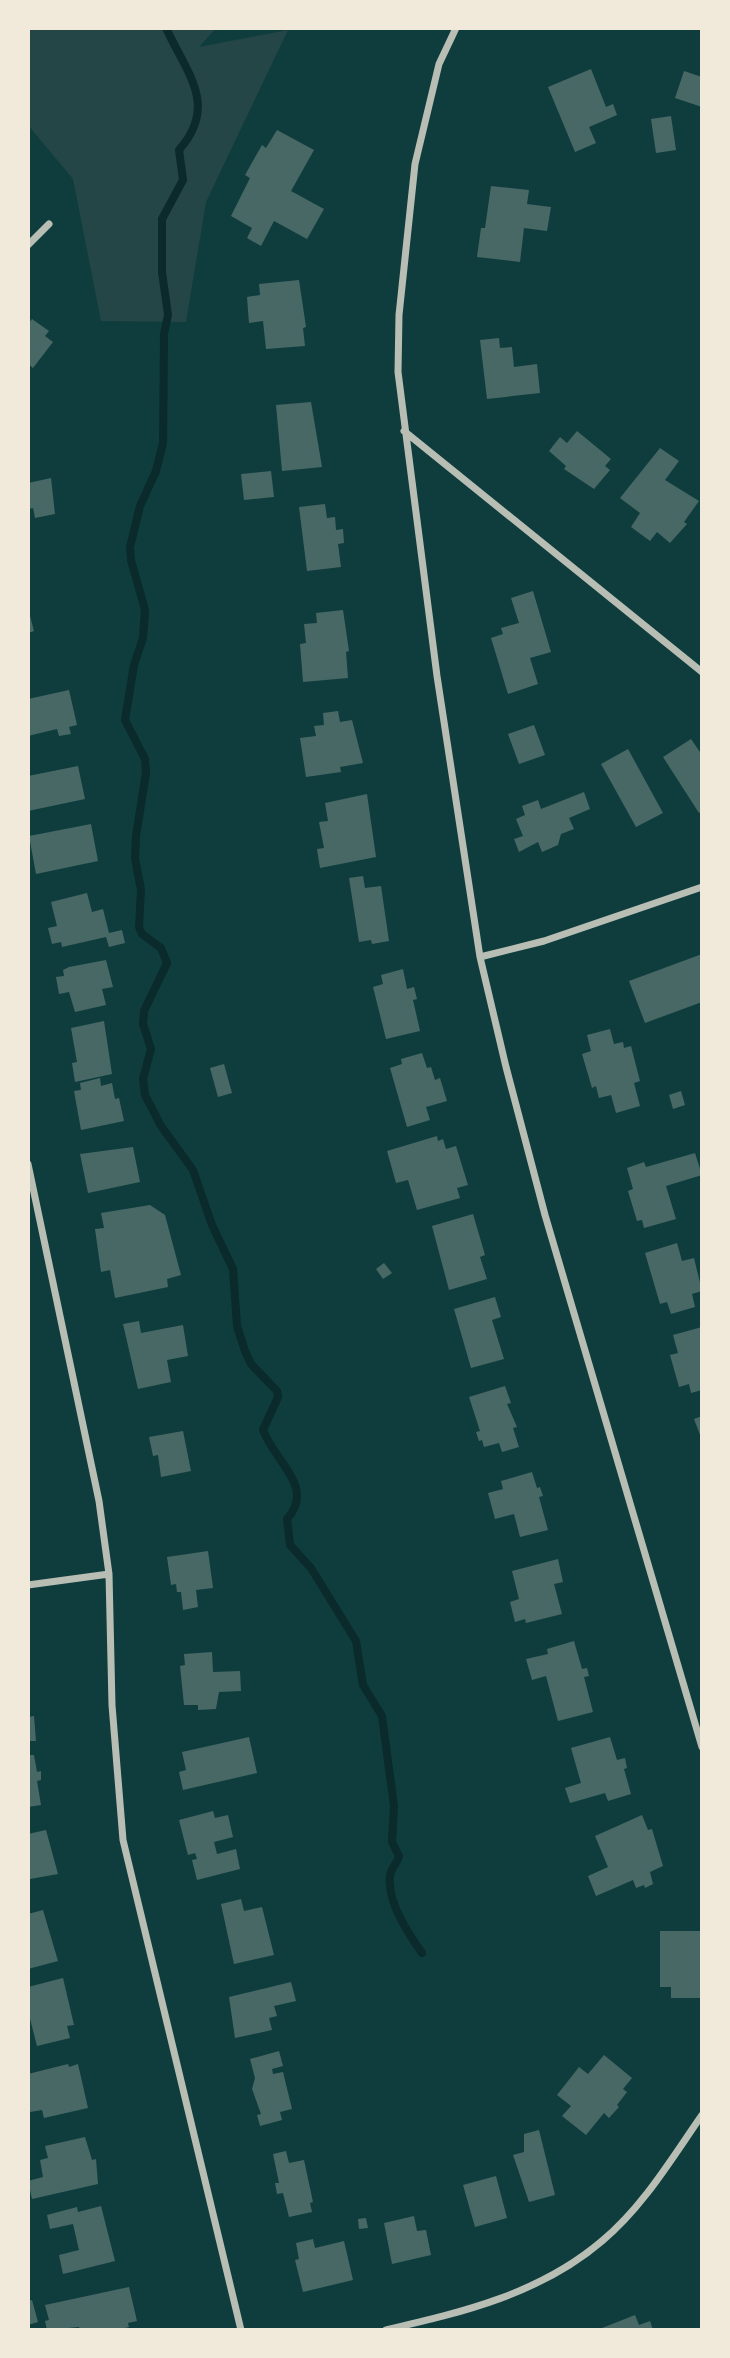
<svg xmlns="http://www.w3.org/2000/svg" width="730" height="2358" viewBox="0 0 730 2358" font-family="'Noto Serif',serif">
<rect width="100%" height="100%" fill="#0f3d3e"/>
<path fill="#244646" d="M28 28H216L199 47 288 30 206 202 186 322 101 321 73 179 28 125Z"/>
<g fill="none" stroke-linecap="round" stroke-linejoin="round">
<path stroke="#0a2a2b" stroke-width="8" d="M166 28C186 72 219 105 179 150L183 180 162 219V272L168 315 164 334 163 443 156 471 140 506 130 547 131 560 145 610 143 638 134 665 125 720 145 759 146 773 136 836 135 858 141 890 139 927 142 934 161 948 167 963 144 1011 143 1024 151 1049 143 1079 145 1095 161 1126 193 1170 212 1225 233 1269 237 1326 245 1351 251 1364 277 1391 278 1397 263 1430C274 1461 316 1487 287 1519L290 1545 311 1568 356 1641 363 1685 382 1716 394 1806 392 1842 399 1856C397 1864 391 1868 390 1876 387 1902 408 1933 422 1953"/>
</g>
<path fill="#486865" d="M591 69 606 107 613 104 617 115 589 127 596 143 575 152 548 87Z
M684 71 702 77V107L675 98Z
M671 116 676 150 656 153 651 119Z
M277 130 314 150 291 191 324 209 307 239 274 221 261 246 247 238 252 228 231 216 250 178 245 175 262 145 266 148Z
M491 186 529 190 527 204 551 207 547 231 524 228 520 262 477 257 481 228H485Z
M299 280 306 327 303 328 305 346 266 349 263 321 249 323 247 297 260 295 259 284Z
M32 319 49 331 45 336 53 342 33 368 28 364V324Z
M499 338 500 348 512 347 514 367 537 364 540 393 487 399 480 340Z
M311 402 322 467 282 471 276 405Z
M577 431 611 459 605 466 610 470 594 489 564 469 566 466 549 451 560 437 567 443Z
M660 448 679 461 665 480 699 501 684 522 687 524 670 543 657 532 650 541 631 527 640 513 620 498Z
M271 471 274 497 244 500 241 474Z
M51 478 55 514 35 518 33 508 28 509V483Z
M325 504 327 518 335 517 336 530 343 529 344 543 338 544 341 567 307 571 299 507Z
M533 591 551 652 530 658 538 684 508 694 491 638 503 634 501 628 519 623 511 598Z
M28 608 34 631 28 633Z
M343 610 349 651 346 652 348 678 303 682 300 644 306 643 304 624 317 623 316 613Z
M69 690 77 725 69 727 71 734 59 736 57 729 28 736V699Z
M338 711 340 722 352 720 363 763 340 767 341 772 306 777 300 738 316 736 314 726 324 725 323 713Z
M534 725 545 755 519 764 508 734Z
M691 739 702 755V811L699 813 663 757Z
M628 749 663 813 636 827 601 764Z
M78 766 85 799 28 811V776Z
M584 792 590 809 569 818 574 829 561 834 558 845 542 852 538 842 519 852 514 839 523 836 516 819 525 815 522 806 538 800 541 809Z
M367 794 376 857 320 868 317 849 324 848 319 822 328 821 325 803Z
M91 824 98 861 36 874 29 836Z
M363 876 365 888 381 886 389 941 372 944 371 940 359 942 349 878Z
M87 893 92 912 103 909 109 933 122 930 125 943 109 947 106 937 62 947 61 942 52 944 48 928 57 926 51 902Z
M702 954V1002L645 1023 629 981Z
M106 960 113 987 102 989 106 1005 75 1012 69 992 59 994 56 977 64 976 63 970 69 967Z
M403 969 407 989 414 987 417 999 413 1000 420 1031 386 1039 373 987 383 984 381 975Z
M104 1021 112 1074 75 1082 72 1063 77 1062 71 1028Z
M610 1029 614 1044 623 1042 624 1048 631 1046 640 1081 634 1083 640 1106 616 1113 611 1095 599 1098 596 1086 592 1088 582 1054 591 1051 587 1035Z
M422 1053 427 1068 431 1067 435 1080 440 1078 447 1101 426 1107 430 1120 407 1127 390 1068 402 1064 401 1059Z
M224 1064 232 1093 218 1097 210 1068Z
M100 1078 101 1086 112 1083 115 1099 119 1098 124 1121 81 1130 74 1091 81 1090 80 1083Z
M681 1091 685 1105 673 1109 669 1095Z
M437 1136 438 1141 443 1139 446 1149 456 1146 468 1185 457 1188 460 1198 417 1210 408 1180 396 1183 387 1151Z
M133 1147 140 1182 88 1193 80 1154Z
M695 1153 702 1175 666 1186 676 1219 644 1228 642 1220 637 1221 628 1191 633 1189 627 1168 644 1162 646 1167Z
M150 1205 165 1215 181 1275 167 1279 168 1287 115 1298 110 1270 101 1272 95 1229 104 1228 101 1213Z
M473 1214 485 1255 480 1257 487 1279 449 1290 432 1226Z
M677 1243 682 1261 694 1258 702 1291 692 1294 695 1307 671 1314 667 1302 660 1304 645 1253Z
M384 1263 392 1273 383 1279 376 1269Z
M495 1297 501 1317 492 1320 504 1359 471 1368 454 1309Z
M139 1321 141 1333 183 1325 188 1356 167 1360 171 1382 138 1389 123 1324Z
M702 1327V1390L691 1393 689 1384 679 1387 670 1355 678 1353 673 1335Z
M505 1386 511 1403 507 1404 517 1427 513 1428 519 1447 502 1452 499 1443 484 1447 482 1440 479 1441 476 1432 480 1431 469 1397Z
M702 1416V1440L694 1419Z
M183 1431 191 1471 161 1477 158 1455 153 1456 149 1437Z
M532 1472 537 1488 540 1487 543 1496 539 1497 548 1530 520 1537 514 1514 495 1519 488 1493 503 1489 501 1481Z
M208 1551 213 1588 196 1590 198 1607 183 1610 181 1592H177L176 1584 171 1585 167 1557Z
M558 1559 563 1582 554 1584 562 1614 526 1623 525 1619 515 1622 510 1602 519 1599 512 1571Z
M574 1641 582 1669 587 1668 589 1676 584 1677 593 1712 558 1721 546 1676 532 1680 526 1659 548 1654 547 1649Z
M212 1652 213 1672 240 1671 241 1691 219 1692 216 1709 198 1710V1705H184L180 1666 185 1665 184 1654Z
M34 1716 36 1741H28V1717Z
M249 1737 257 1773 183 1790 179 1772 186 1770 182 1752Z
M610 1737 617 1760 625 1758 627 1768 624 1769 631 1794 608 1801 605 1793 570 1803 565 1788 581 1783 571 1748Z
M28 1755H34L37 1772 41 1771V1780L37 1781 41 1805 28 1807Z
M213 1811 215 1818 228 1815 233 1837 214 1842 217 1854 236 1849 240 1869 197 1880 192 1860 197 1859 195 1853 188 1855 179 1820Z
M642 1815 648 1830 652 1829 663 1866 650 1872 653 1884 645 1888 644 1885 636 1888 633 1880 596 1896 588 1876 608 1867 595 1836Z
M46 1830 58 1874 30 1879 28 1834Z
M241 1899 244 1911 262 1907 274 1955 234 1964 221 1904Z
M43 1910 58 1961 28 1969V1914Z
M660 1931H701V1998H671V1987H660Z
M63 1978 74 2025 67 2026 70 2038 37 2046 28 2011V1987Z
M291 1982 296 2001 274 2006 277 2016 269 2018 272 2030 235 2038 229 1997Z
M279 2051 283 2066 272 2069 273 2074 283 2072 292 2109 280 2112 282 2120 260 2126 257 2115 261 2114 252 2089 255 2078 250 2059Z
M604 2055 632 2078 623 2089 627 2092 617 2105 619 2107 609 2118 604 2113 586 2135 562 2116 571 2106 557 2095 579 2067 588 2074Z
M68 2064 69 2067 78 2064 88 2108 44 2118 42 2110 30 2112 28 2074Z
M539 2130 555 2195 529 2202 513 2155 524 2152V2134Z
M85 2137 92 2160 96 2159 98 2184 32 2199 28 2181 43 2177 40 2160 48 2158 45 2146Z
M286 2151 289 2163 304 2160 313 2202 310 2203 312 2212 289 2217 283 2193 277 2194 275 2183H279L273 2154Z
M496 2176 507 2218 475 2227 463 2185Z
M101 2206 115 2261 63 2274 59 2255 79 2250 73 2224 50 2229 47 2215 77 2207 78 2212Z
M414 2216 417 2231 426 2230 431 2255 392 2264 384 2223Z
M366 2218 368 2228 359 2229 358 2219Z
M313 2239 315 2248 344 2241 353 2280 303 2292 295 2260 299 2259 296 2243Z
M129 2287 137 2321 128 2323 129 2327 118 2330H80L79 2327 47 2330 45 2321 49 2320 45 2305Z
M32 2300 38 2322 28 2325V2301Z
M635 2315 639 2325 650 2321 653 2330H597Z"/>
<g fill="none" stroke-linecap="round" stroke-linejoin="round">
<path stroke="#b8beb3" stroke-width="7" d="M456 28 439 64 415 164 399 315 398 372 437 676 480 957 506 1067 545 1215 702 1747
M28 245 49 224
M404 431 702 672
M480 957 544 941 702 887
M28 1164 99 1501 109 1574 112 1705 123 1840 241 2330
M28 1585 109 1574
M386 2330C463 2312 540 2294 602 2241 643 2207 672 2158 702 2115"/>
</g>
<rect width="730" height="2358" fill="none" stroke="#f1e9da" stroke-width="60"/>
</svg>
